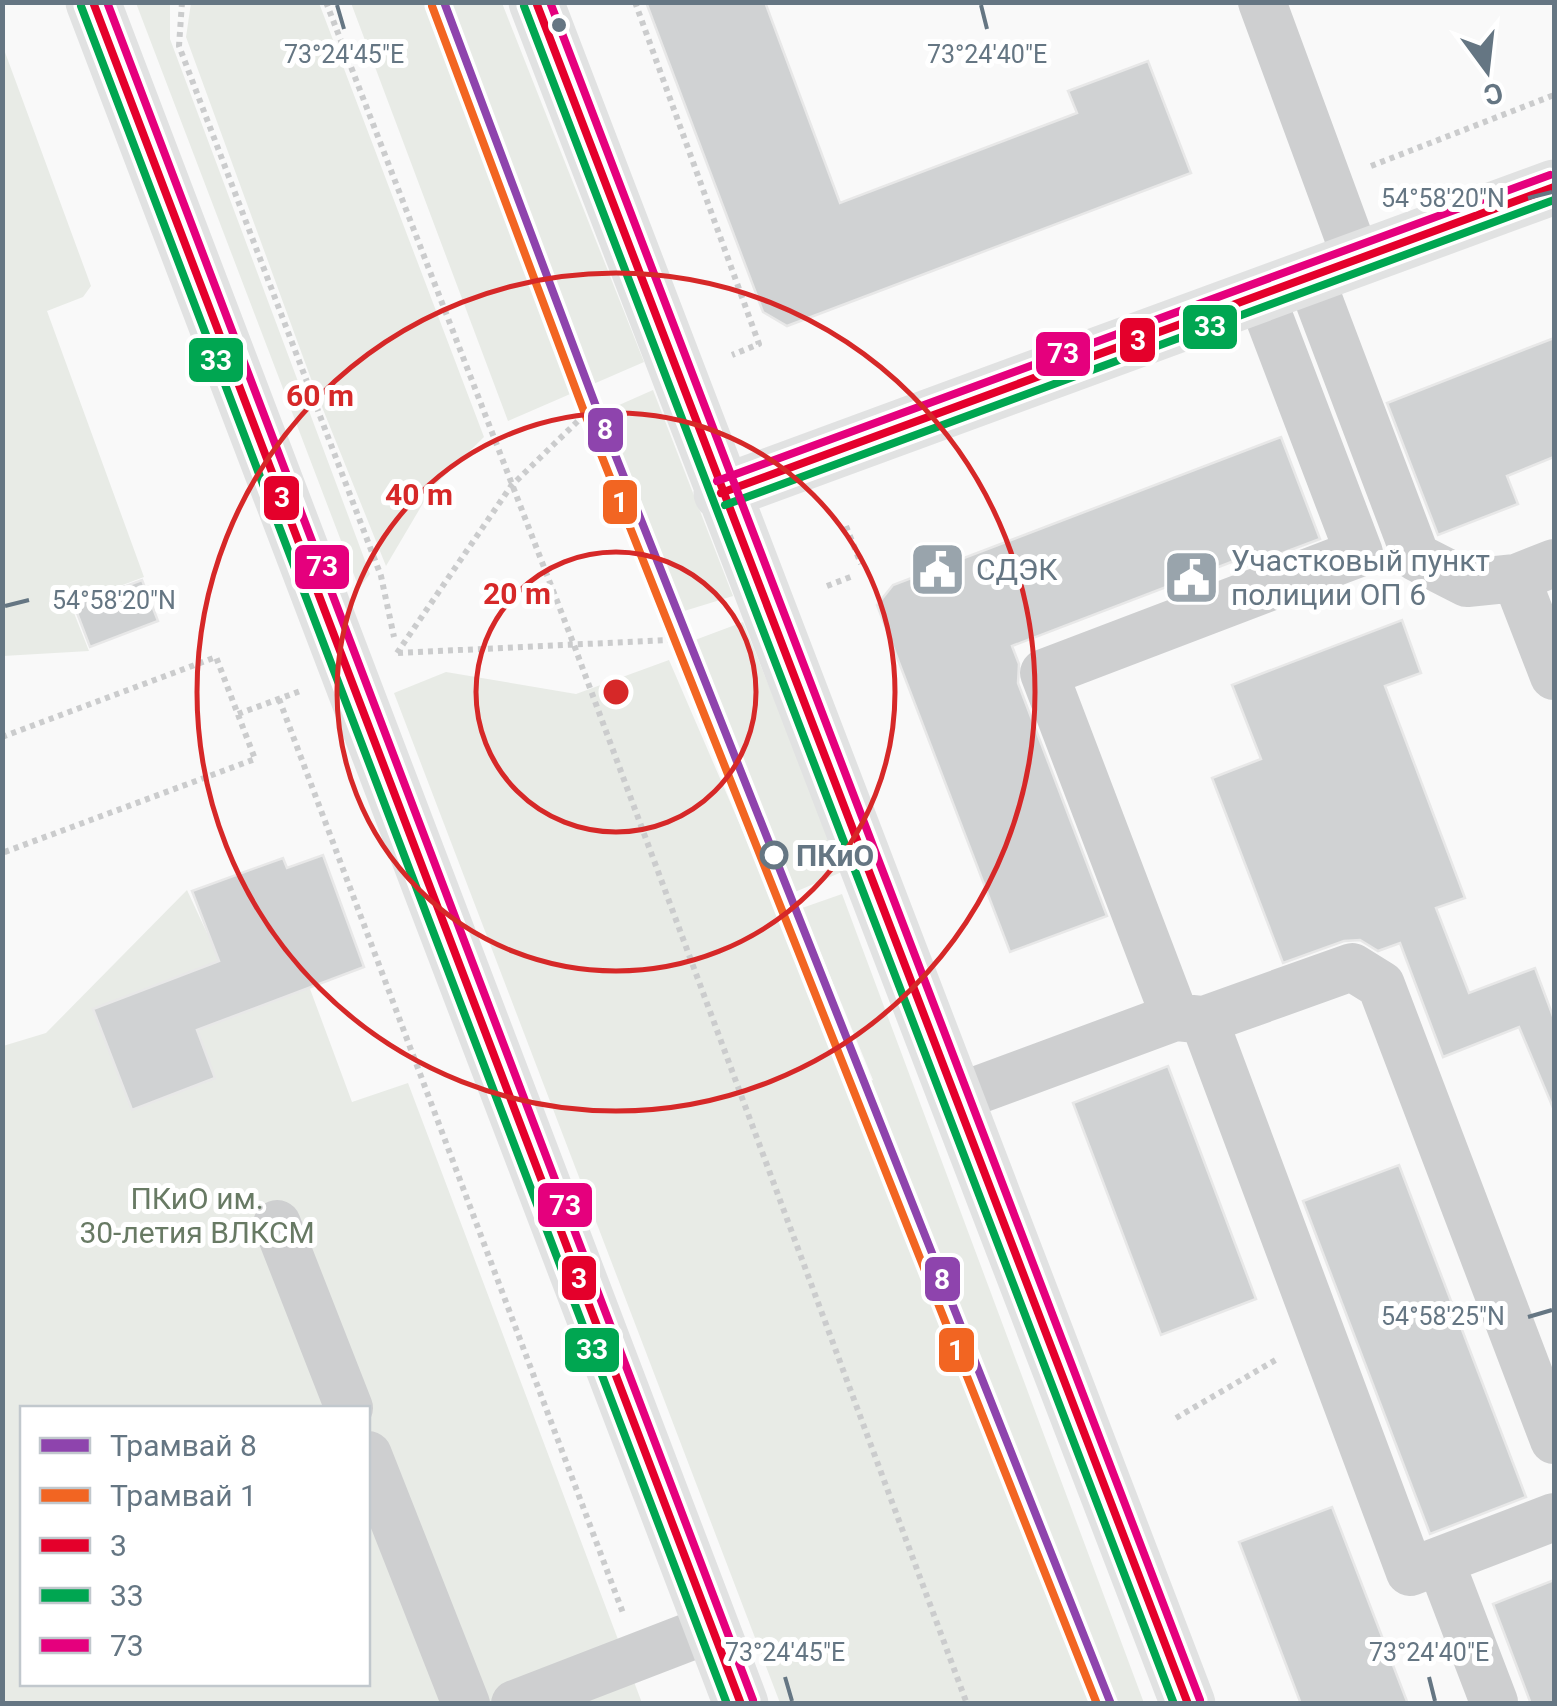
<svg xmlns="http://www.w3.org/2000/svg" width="1557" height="1706" viewBox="0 0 1557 1706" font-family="Roboto,sans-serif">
<rect width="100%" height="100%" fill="#f9f9f9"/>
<path fill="#e8ebe6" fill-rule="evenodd" d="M136 3H170V39L370 574 359 588Z
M191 3H319L484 437 432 488 386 566 314 387 186 37Z
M351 3H502L644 362 508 421Z
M2 44 91 286 83 297 47 311 144 577 75 603 72 608 89 651 3 656Z
M653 390 733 596 668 616 592 417Z
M743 622 844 871 788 895 687 643Z
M669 660 853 1087 873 1080 802 908 842 894 1144 1703H780L394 693 446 672 576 694Z
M187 890 207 933 280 908 352 1102 408 1083 642 1703H3V1046L46 1033ZM22 1408H368V1684H22Z"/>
<path fill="#d0d2d3" stroke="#e8e8e8" stroke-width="2.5" d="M646 2H765L840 203 1077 113 1068 91 1148 61 1191 173 787 326 763 312Z
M1554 338V457L1507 476 1518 504 1438 535 1387 403Z
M1281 437 1320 539 1245 567 1242 558 1012 646 1019 664 1018 683 1107 916 1010 952 877 605 893 585Z
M142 580 158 621 90 647 74 605Z
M1402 620 1421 673 1385 686 1465 898 1436 908 1469 993 1535 968 1554 1019V1110L1519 1027 1443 1057 1400 943 1378 951 1360 940 1344 941 1283 963 1212 778 1261 759 1232 685Z
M323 855 364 967 197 1030 215 1078 132 1110 93 1009 219 961 192 891 283 858 287 868Z
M1168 1066 1256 1299 1161 1335 1073 1103Z
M1399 1165 1526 1497 1430 1534 1303 1201Z
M1332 1507 1408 1704H1301L1239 1542Z
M1554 1580V1704H1531L1493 1604Z"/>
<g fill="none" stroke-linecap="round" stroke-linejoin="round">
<path stroke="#cbcccd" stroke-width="6" stroke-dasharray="5 5" stroke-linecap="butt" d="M182 2 179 46 381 576 394 637
M326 2 574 645 967 1704
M635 2 759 344 732 355
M1371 166 1554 95
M846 526 861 564
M827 586 853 576
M397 653 511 486 583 416
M398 653 689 639
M279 699 623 1613
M238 714 303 690
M2 737 216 657 255 759 2 853
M1176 1418 1279 1358"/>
<path stroke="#cecfd0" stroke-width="48" d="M1262 2 1357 260
M1310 277 1416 557 1467 583 1516 578 1554 563
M1516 578 1554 676
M1175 1017 1044 673 1359 553 1261 296
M1204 1020 1410 1572 1554 1517
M956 1098 1175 1017 1204 1020 1352 967 1381 985 1554 1440
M277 1224 349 1408
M368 1455 466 1704
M1440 1561 1494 1702
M515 1704 712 1628"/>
<path stroke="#e1e2e2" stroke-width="55" d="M93 2 741 1704
M536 2 1188 1704
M721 493 1554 187"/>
<defs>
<path id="bus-1" d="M93 2 741 1704
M536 2 1188 1704
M721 493 1554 187"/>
<path id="bus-2" d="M81 6 727 1704
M524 6 1174 1704
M725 505 1554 200"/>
<path id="bus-3" d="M107 2 753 1700
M550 2 1200 1700
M717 481 1550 175"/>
</defs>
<use href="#bus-1" stroke="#fff" stroke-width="15"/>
<use href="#bus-2" stroke="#fff" stroke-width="15"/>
<use href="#bus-3" stroke="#fff" stroke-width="15"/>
<use href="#bus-1" stroke="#e4002b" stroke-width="8"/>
<use href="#bus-2" stroke="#00a651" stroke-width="8"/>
<use href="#bus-3" stroke="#e5007d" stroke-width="8"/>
<defs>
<path id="tram-1" d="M444 2 597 409 1111 1704"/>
<path id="tram-2" d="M432 6 585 414 1097 1704"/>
</defs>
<use href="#tram-1" stroke="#fff" stroke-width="15"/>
<use href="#tram-2" stroke="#fff" stroke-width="15"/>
<use href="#tram-1" stroke="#8e44ad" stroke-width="8"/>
<use href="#tram-2" stroke="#f26522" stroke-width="8"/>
</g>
<path fill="none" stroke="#657683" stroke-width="4" d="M337 5 344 29M981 5 987 29M1528 198 1552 192M5 606 29 600M1528 1317 1552 1310M785 1677 792 1701M1429 1677 1435 1701"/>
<g fill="none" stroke="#d62828" stroke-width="5">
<circle cx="616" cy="692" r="140"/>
<circle cx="616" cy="692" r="279"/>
<circle cx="616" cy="692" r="419"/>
</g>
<defs>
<symbol id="civic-square" viewBox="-11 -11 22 22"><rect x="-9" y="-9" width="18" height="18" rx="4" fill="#99a4ac" stroke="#fff"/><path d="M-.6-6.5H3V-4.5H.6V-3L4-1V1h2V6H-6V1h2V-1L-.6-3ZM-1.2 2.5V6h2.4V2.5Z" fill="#fff"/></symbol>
</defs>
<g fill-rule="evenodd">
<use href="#civic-square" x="906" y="538" width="63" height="63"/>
<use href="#civic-square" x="1160" y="546" width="63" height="63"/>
</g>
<circle fill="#657683" stroke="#fff" stroke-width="4" cx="559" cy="25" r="9"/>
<circle fill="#fff" stroke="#657683" stroke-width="5" cx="774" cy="855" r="12"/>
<g text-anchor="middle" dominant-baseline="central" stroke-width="10" stroke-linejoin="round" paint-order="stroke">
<g font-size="30" fill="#657683" stroke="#fff" text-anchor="start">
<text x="1231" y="560">Участковый пункт<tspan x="1231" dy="34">полиции ОП 6</tspan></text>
<text x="976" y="569">СДЭК</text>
</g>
<g font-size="30" font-weight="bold" fill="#657683" stroke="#fff" text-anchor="start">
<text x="796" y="855">ПКиО</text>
</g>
<g font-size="30" fill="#687a64" stroke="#fff">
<text x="197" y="1198">ПКиО им.<tspan x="197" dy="34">30-летия ВЛКСМ</tspan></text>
</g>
</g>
<g font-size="25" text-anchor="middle" fill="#657683" stroke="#fff" stroke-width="10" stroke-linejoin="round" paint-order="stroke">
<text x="344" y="63">73°24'45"E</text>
<text x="987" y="63">73°24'40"E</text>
<text x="1443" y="207">54°58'20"N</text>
<text x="114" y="609">54°58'20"N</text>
<text x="1443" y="1325">54°58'25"N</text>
<text x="785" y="1661">73°24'45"E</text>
<text x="1429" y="1661">73°24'40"E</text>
</g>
<circle cx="616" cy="692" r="15" fill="#d62828" stroke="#fff" stroke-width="5"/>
<g font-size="30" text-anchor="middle" font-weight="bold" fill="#d62828" stroke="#fff" stroke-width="10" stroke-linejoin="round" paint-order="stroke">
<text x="320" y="406">60 m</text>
<text x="419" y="505">40 m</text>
<text x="517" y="604">20 m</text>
</g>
<g stroke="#fff" stroke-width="4">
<rect x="1181" y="303" width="58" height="48" rx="10" fill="#00a651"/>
<rect x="1118" y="316" width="39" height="48" rx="10" fill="#e4002b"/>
<rect x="1034" y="330" width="58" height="48" rx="10" fill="#e5007d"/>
<rect x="187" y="336" width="58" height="48" rx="10" fill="#00a651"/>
<rect x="586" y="406" width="39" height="48" rx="10" fill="#8e44ad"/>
<rect x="262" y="474" width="39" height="48" rx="10" fill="#e4002b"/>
<rect x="601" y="478" width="38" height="48" rx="10" fill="#f26522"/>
<rect x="293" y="543" width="58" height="48" rx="10" fill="#e5007d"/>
<rect x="536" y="1181" width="58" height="48" rx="10" fill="#e5007d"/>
<rect x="560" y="1254" width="38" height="48" rx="10" fill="#e4002b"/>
<rect x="923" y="1255" width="39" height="48" rx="10" fill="#8e44ad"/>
<rect x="563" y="1326" width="58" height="48" rx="10" fill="#00a651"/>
<rect x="937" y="1326" width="39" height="48" rx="10" fill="#f26522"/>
</g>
<g font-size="28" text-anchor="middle" font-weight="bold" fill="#fff">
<text x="1210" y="336">33</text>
<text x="1138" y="350">3</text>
<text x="1063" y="363">73</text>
<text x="216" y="370">33</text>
<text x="605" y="439">8</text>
<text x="282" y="507">3</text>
<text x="620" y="512">1</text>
<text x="322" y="576">73</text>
<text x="565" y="1215">73</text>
<text x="579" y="1288">3</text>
<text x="942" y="1289">8</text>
<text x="592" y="1359">33</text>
<text x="956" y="1360">1</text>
</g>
<rect width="1557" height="1706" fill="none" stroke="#657683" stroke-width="10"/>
<rect x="20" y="1406" width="350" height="280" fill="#ffffff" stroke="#c1c8cd" stroke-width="2.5"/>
<rect x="40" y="1438" width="50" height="15" fill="#8e44ad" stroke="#c1c8cd" stroke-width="2.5"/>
<text x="110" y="1456" font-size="30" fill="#657683">Трамвай 8</text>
<rect x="40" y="1488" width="50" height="15" fill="#f26522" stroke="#c1c8cd" stroke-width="2.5"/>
<text x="110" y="1506" font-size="30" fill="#657683">Трамвай 1</text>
<rect x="40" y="1538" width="50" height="15" fill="#e4002b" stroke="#c1c8cd" stroke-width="2.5"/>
<text x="110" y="1556" font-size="30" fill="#657683">3</text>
<rect x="40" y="1588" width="50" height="15" fill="#00a651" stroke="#c1c8cd" stroke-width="2.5"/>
<text x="110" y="1606" font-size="30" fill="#657683">33</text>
<rect x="40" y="1638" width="50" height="15" fill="#e5007d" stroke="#c1c8cd" stroke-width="2.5"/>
<text x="110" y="1656" font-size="30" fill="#657683">73</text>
<g transform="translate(1487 70) rotate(165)" stroke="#ffffff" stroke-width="8" paint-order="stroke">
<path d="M0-8L18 38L0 25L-18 38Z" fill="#657683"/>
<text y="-15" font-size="28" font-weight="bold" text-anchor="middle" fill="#657683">С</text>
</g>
</svg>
